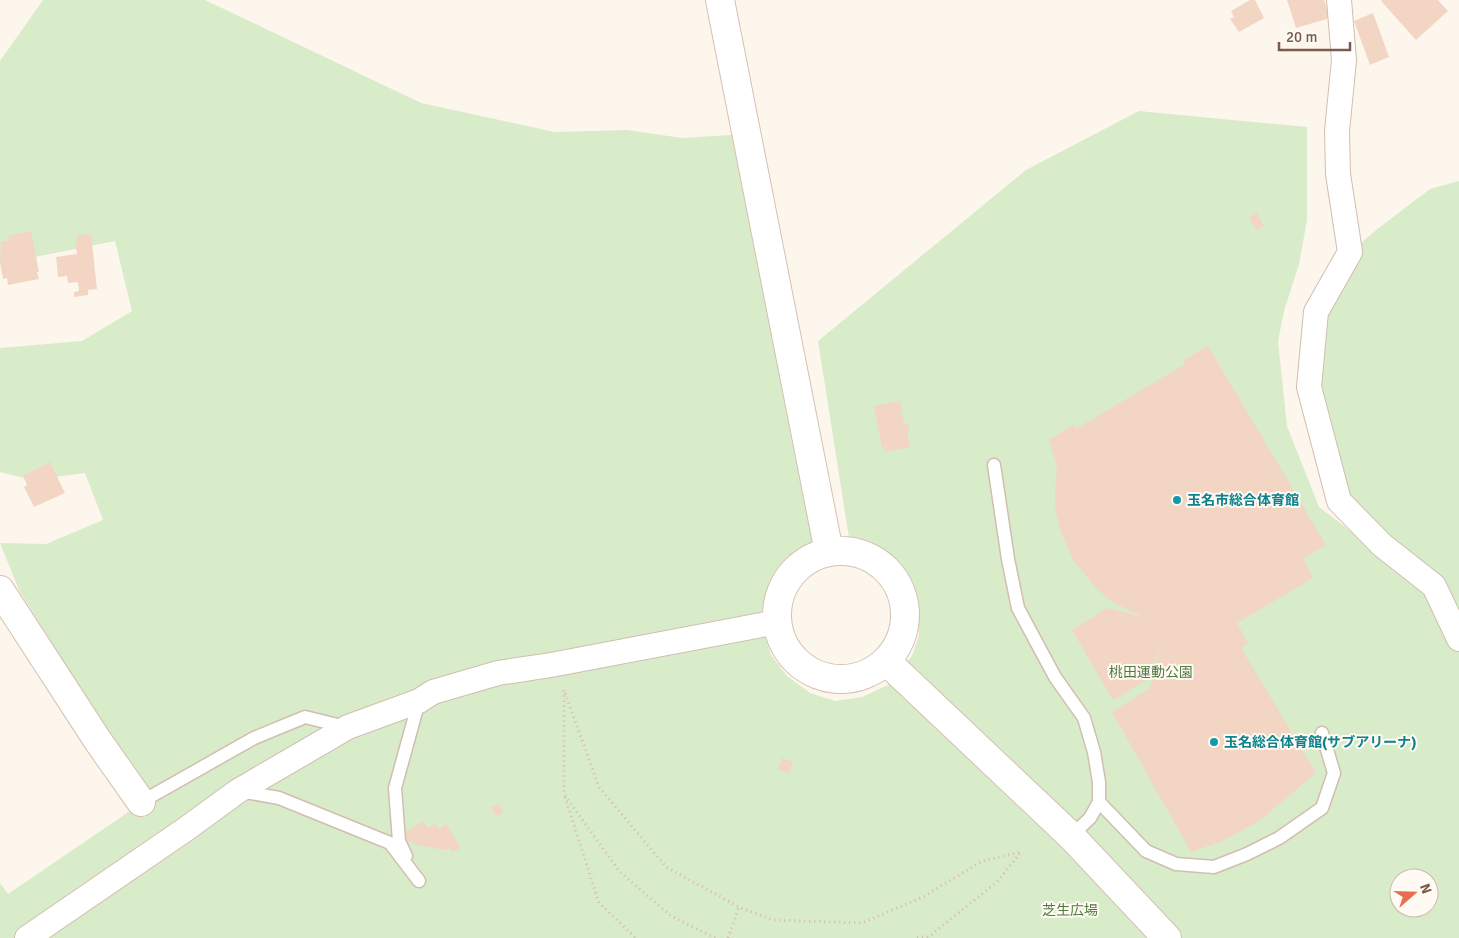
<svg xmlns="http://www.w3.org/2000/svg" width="1459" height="938" viewBox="0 0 1459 938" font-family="Signika,'Noto Sans JP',sans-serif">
<rect width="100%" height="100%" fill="#fdf6ec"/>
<path fill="#d8ecc9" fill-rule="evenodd" d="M43 0H205L421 103 555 132 627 130 682 138 747 134 827 541 793 558 782 573 773 593V614L764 633 771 655 787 676 810 693 835 701 862 697 888 685 912 656 919 635V604L906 573 893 557 870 541 849 538 818 341 1026 170 1139 111 1307 127V220L1299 264 1284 311 1278 341 1287 426 1319 507 1380 553 1339 501 1309 387 1316 312 1350 252 1380 227 1430 189 1459 181V938H0V883L8 894 149 798 19 590 0 543 46 544 103 520 85 473 32 480 0 472V348L82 341 132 311 115 241 0 264V61ZM1399 878H1429V908H1399Z"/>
<path fill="#f3d5c3" d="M1250 0H1255L1264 18 1239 32 1230 19 1234 17 1231 11Z
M1287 0H1324L1330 18 1296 28Z
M1382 0H1438L1448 11 1416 40 1381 1Z
M1373 13 1389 57 1370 65 1354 21Z
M1257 213 1264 226 1256 230 1249 217Z
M31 231 39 272H37L39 279 8 285 7 278 3 279 0 262 1 242 9 240 8 236Z
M91 234 97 289 88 290V295L74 297V292L79 291 78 282 68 283 67 276 58 277 56 257 77 254 75 242H77V236Z
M1208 346 1326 545 1303 558 1313 578 1237 623 1248 643 1241 648 1316 773 1259 821 1220 842 1191 852 1112 712 1150 688 1161 645 1150 678 1113 700 1072 630 1108 608 1143 617 1111 601 1098 590 1073 560 1060 529 1055 508V492L1057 467 1049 440 1074 425 1076 429 1185 364 1184 360Z
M900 401 904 424H908L909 431 907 432 910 447 885 452V447L882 448 874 406Z
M50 462 65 493 34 507 24 487 27 485 23 476Z
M782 758 793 762 789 774 778 769Z
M499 804 503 813 496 816 491 807Z
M423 821 428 828 435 824 439 829 446 824 461 848 452 852 449 848 444 850 412 844 413 840 407 843 401 835Z"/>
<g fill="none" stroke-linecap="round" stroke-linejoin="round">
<defs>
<path id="lane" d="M994 465 1008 559 1018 608 1055 677 1084 718 1094 752 1099 782V802L1090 818 1071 836
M240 791 279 798 390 843 419 881
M141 802 254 738 305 717 346 727
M1099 802 1146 851 1176 864 1214 867 1247 854 1279 838 1322 808 1334 773 1322 733
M406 856 399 841 395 788 419 701"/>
<path id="street" d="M1339 0 1344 60 1337 131 1338 174 1350 252 1316 312 1309 387 1339 501 1382 545 1434 586 1459 639
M27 938 186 829 238 791 348 727 419 701 433 692 498 673 551 665 777 622"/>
<path id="secondary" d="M720 0 829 552
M777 615a64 64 0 1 1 128 0a64 64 0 1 1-128 0Z
M0 590 98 741 141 802
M886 661 1071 836 1167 938"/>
</defs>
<use href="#lane" stroke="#d1beb0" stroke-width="15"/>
<use href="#street" stroke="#d1beb0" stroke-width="26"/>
<use href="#secondary" stroke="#d6c0b0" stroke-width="30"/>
<path stroke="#d9b8a5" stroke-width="3" stroke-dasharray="1 4" stroke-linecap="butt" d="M565 797 599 903 636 938
M715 938 671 916 619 871 564 794V690L599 787 666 867 739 907 773 920 862 923 923 897 982 861 1021 852 997 882 927 938
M728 938 739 907
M917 938 927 936"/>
<use href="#lane" stroke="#fff" stroke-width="12"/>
<use href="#street" stroke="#fff" stroke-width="24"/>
<use href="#secondary" stroke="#fff" stroke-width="28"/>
</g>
<g fill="#0f9aa8" stroke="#fffaf3" stroke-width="2">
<circle cx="1177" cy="500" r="5"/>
<circle cx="1214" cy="742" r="5"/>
</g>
<g text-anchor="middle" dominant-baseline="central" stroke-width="4" stroke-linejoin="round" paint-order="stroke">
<g font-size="14" font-weight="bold" fill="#0d838f" stroke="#fffaf3" text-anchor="start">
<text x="1187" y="500">玉名市総合体育館</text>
<text x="1224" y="742">玉名総合体育館(サブアリーナ)</text>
</g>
<g font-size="14" fill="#537a41" stroke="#fffaf3">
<text x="1151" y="672">桃田運動公園</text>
<text x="1070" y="910">芝生広場</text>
</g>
</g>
<g transform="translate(1414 893) rotate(70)"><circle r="24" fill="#fffaf3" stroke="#cabbb1"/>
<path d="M0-4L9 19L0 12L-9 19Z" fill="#e76f51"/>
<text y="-8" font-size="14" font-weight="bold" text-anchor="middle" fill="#7a5c4d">N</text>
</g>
<path d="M1279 42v8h71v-8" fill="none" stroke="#7a5c4d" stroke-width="2.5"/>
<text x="1286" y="42" font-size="15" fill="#7a5c4d" stroke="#fffaf3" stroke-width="4" paint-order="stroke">20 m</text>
</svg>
